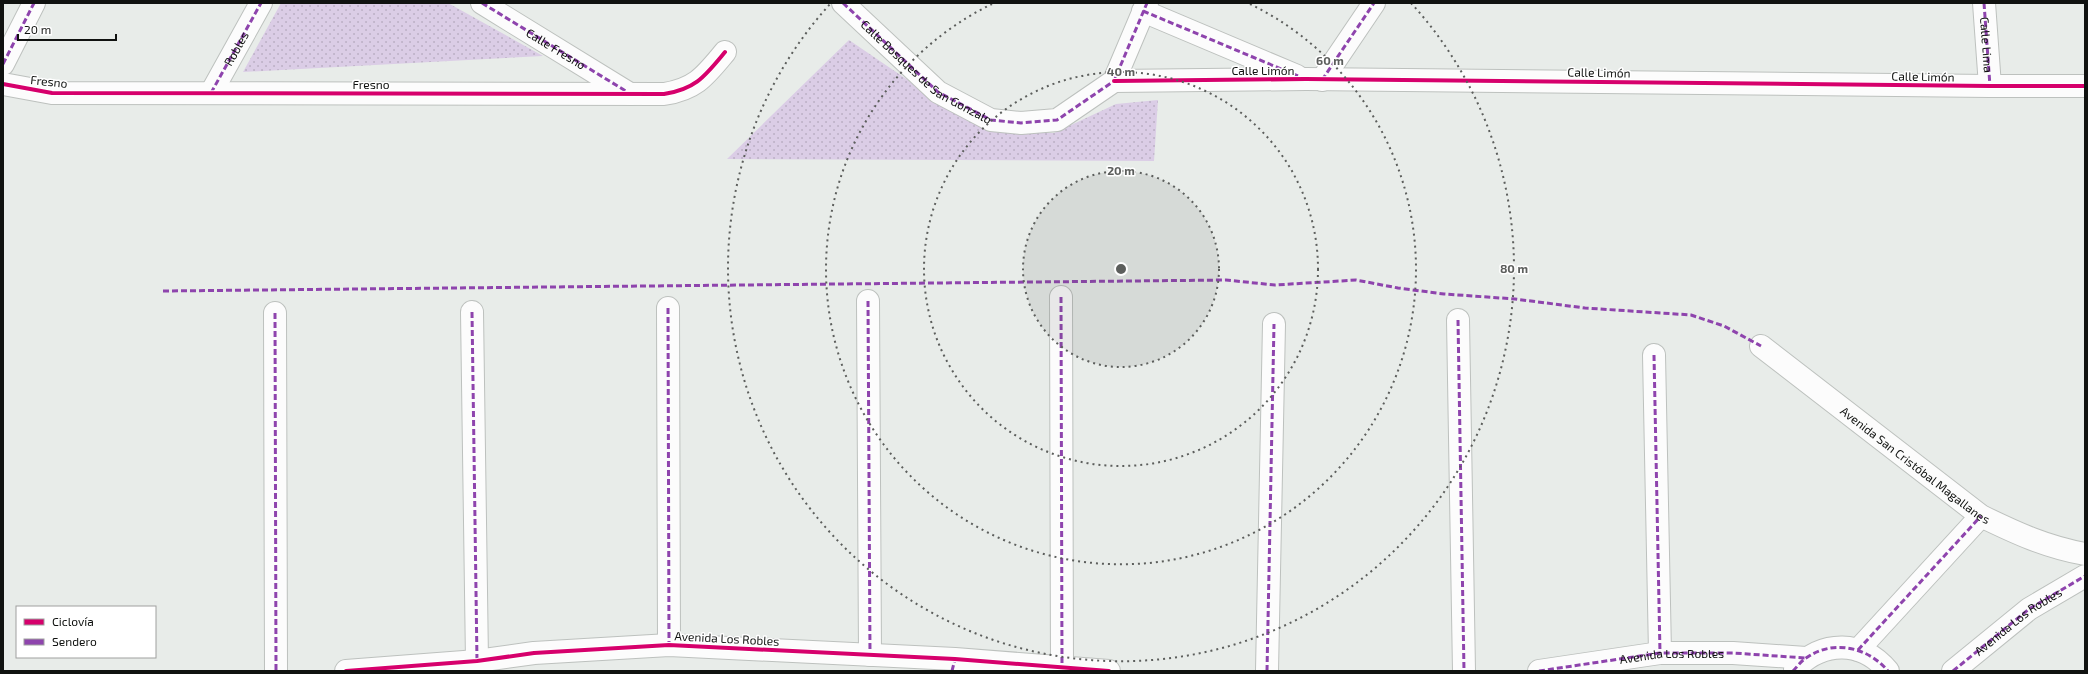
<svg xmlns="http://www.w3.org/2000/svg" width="2088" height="674" viewBox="0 0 2088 674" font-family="'Exo 2',sans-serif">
<defs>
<pattern id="grass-dots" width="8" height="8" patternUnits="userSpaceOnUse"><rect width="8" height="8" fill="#dbcde6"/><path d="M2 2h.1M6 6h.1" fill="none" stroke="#bbafc4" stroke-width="1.8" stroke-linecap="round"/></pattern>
</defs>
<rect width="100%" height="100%" fill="#e8ece9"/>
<path fill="url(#grass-dots)" d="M281 3H448L543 56 243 72Z
M849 40 968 121 1010 133H1054L1116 104 1158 100 1154 161 727 159Z"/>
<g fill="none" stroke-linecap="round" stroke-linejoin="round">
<defs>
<g id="street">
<path d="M482 3 630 94"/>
<path id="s1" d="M843 3 938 92 991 120 1021 123 1057 120 1114 81 1147 3"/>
<path id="s2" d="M1984 3 1990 86"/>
<path d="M1143 11 1297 76"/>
<path d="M3 64 34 3"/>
<path d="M1322 80 1374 3"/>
<path d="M1114 81 1306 79 1990 86H2085"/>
<path d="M3 84 52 93 664 94C696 89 705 76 725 52"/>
<path id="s3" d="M211 93 261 3"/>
<path d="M1061 297 1062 668"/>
<path d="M868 301 870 655"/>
<path d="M668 308 669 645"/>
<path d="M472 312 477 661"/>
<path d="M275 313 276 671"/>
<path d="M1458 320 1464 671"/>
<path id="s4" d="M1761 346 1981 516C2016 533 2046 547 2085 554"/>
<path d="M1654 355 1660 653"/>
<path d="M1858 650 1981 516"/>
<path d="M1795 669C1823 640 1862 640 1888 671"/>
<path d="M346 671 477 661 534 653 669 645 955 659 1109 671"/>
<path d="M1267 671 1274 324"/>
<path id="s5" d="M1539 671 1660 653H1733L1806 658"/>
<path d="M1953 671 2029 609 2085 576"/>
</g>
</defs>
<use href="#street" stroke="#bdc1be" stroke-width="24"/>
<use href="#street" stroke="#fcfcfc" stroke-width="22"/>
<g stroke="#8e44ad" stroke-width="3" stroke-dasharray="6 3" stroke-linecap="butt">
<path id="s6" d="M482 3 629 93"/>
<path d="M843 3 938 92 991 120 1021 123 1057 120 1114 81 1147 3"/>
<path d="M1984 3 1990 86"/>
<path d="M1143 11 1298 76"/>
<path d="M3 64 34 3"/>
<path d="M1322 80 1374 3"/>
<path d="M211 93 261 3"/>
<path d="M163 291 1226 280 1275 285 1356 280 1398 288 1444 294 1515 299 1585 308 1691 315 1724 326 1761 346"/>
<path d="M1061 297 1062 668"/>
<path d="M868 301 870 655"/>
<path d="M668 308 669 645"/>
<path d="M472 312 477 661"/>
<path d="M275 313 276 671"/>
<path d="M1458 320 1464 671"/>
<path d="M1654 355 1660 653"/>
<path d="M1858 650 1981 516"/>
<path d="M952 671 955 659"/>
<path d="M1267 671 1274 324"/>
<path d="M1539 671 1660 653H1733L1806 658"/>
<path d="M1793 671C1797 667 1801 661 1806 658 1833 639 1868 647 1888 671"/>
<path id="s7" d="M1953 671 2029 609 2085 576"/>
</g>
<defs>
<path id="cycleway" d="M1114 81 1306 79 1990 86H2085
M3 84 52 93 664 94C696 89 705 76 725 52
M346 671 477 661 534 653 669 645 955 659 1109 671"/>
</defs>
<use href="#cycleway" stroke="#fff" stroke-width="6"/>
<use href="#cycleway" stroke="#d6006c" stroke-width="4"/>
</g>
<circle cx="1121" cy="269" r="98" fill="#5c5e5c" fill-opacity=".12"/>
<g fill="none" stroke="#5c5e5c" stroke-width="2" stroke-dasharray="2 4">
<circle cx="1121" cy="269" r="98"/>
<circle cx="1121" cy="269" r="197"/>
<path d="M1250 4A295 295 0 1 1 992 4"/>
<path d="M1411 3A393 393 0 1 1 831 3"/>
</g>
<g text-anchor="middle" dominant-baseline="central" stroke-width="3" stroke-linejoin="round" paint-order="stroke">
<g font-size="12" fill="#101210" stroke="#fff">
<text stroke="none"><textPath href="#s2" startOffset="42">Calle Lima</textPath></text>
<text stroke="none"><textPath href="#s3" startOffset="51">Robles</textPath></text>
<text stroke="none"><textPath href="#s6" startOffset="87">Calle Fresno</textPath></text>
<text stroke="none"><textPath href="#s1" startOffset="109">Calle Bosques de San Gonzalo</textPath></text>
<text x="1263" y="70">Calle Limón</text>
<text transform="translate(1599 72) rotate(1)">Calle Limón</text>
<text transform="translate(1923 76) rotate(1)">Calle Limón</text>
<text transform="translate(49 81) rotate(6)">Fresno</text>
<text x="371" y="84">Fresno</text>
<text stroke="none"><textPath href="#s4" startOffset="195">Avenida San Cristóbal Magallanes</textPath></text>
<text stroke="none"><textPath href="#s7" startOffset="82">Avenida Los Robles</textPath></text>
<text transform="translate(727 638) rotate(3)">Avenida Los Robles</text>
<text stroke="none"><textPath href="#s5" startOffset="134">Avenida Los Robles</textPath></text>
</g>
</g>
<circle cx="1121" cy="269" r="6" fill="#5c5e5c" stroke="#fff" stroke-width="2"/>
<g font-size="12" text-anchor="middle" font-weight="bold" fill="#5c5e5c" stroke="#fff" stroke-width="3" stroke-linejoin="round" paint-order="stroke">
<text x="1330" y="65">60 m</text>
<text x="1121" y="76">40 m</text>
<text x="1121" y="175">20 m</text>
<text x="1514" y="273">80 m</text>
</g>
<rect width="2088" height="674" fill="none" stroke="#101210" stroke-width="8"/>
<rect x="16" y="606" width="140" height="52" fill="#ffffff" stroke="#9fa09f"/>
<rect x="24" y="619" width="20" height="6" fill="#d6006c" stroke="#9fa09f"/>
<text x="52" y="626" font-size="12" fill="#101210">Ciclovía</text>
<rect x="24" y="639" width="20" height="6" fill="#8e44ad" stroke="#9fa09f"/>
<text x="52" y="646" font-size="12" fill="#101210">Sendero</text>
<path d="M18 34v6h98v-6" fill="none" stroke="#101210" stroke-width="2"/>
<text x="24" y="34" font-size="12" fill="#101210" stroke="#ffffff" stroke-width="3" paint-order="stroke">20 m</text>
</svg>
